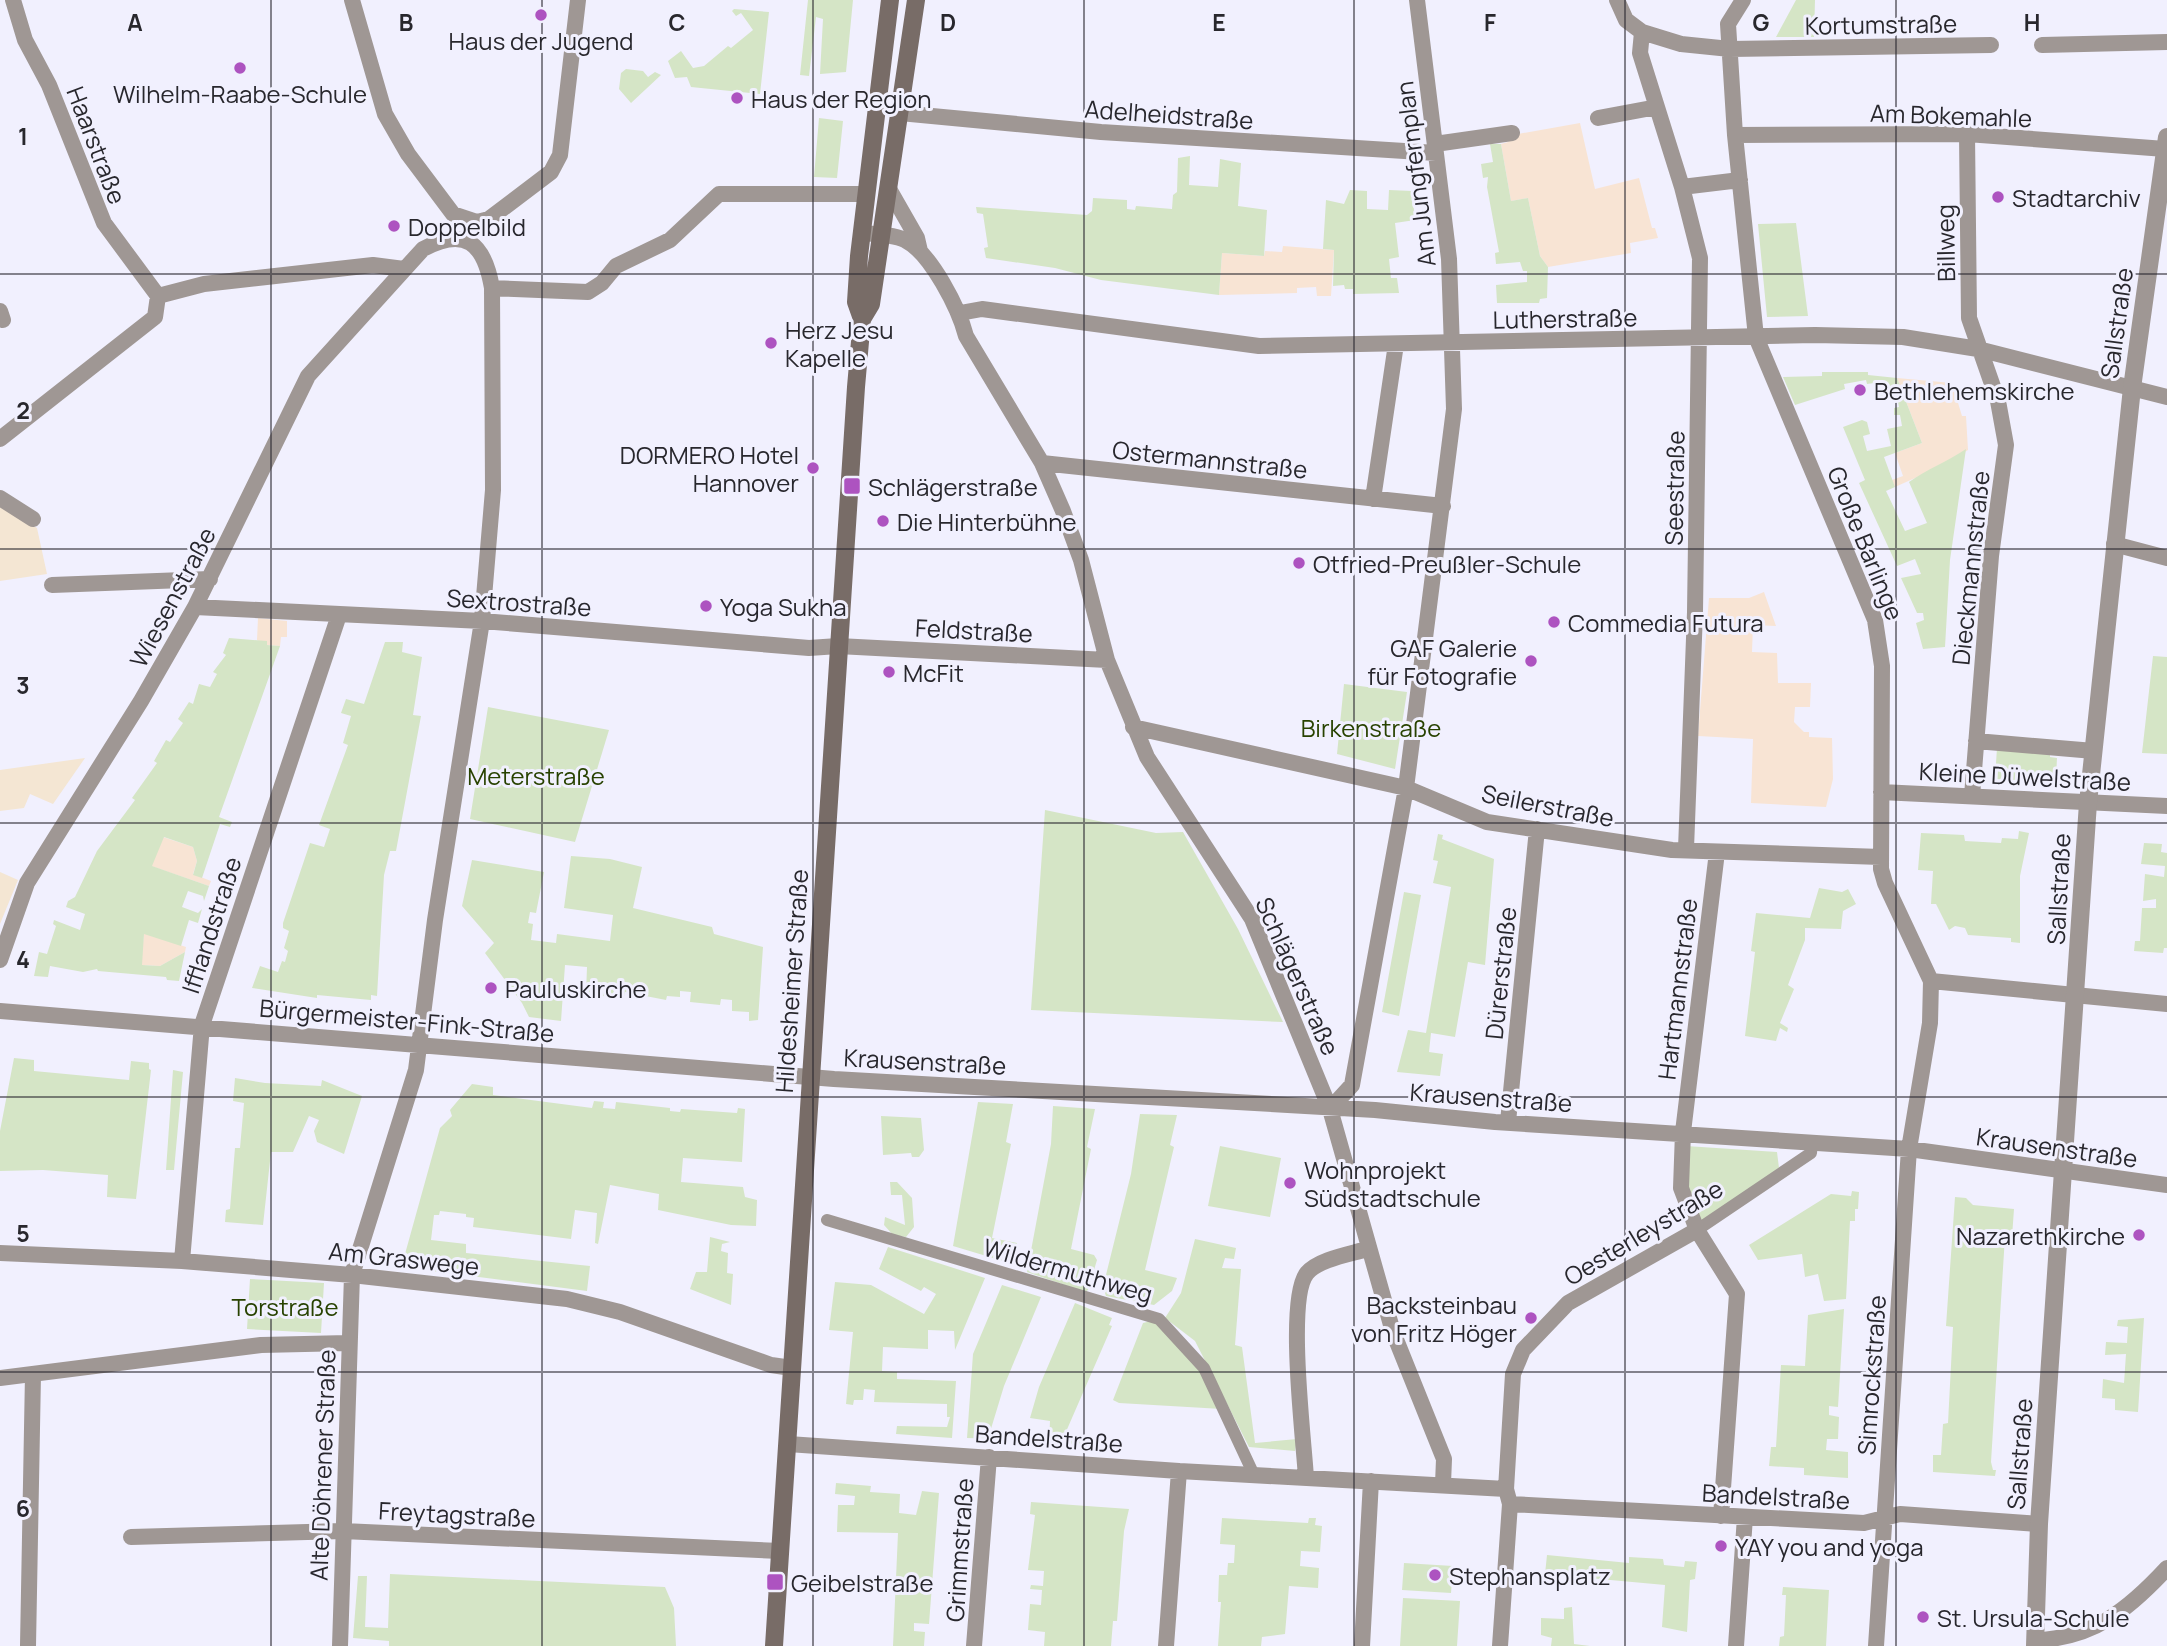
<svg xmlns="http://www.w3.org/2000/svg" width="2167" height="1646" viewBox="0 0 2167 1646" font-family="Manrope,sans-serif">
<rect width="100%" height="100%" fill="#f1f0fe"/>
<path fill="#f4e6d3" d="M0 506 37 528 47 574 0 581Z
M85 758 53 804 30 794 24 808 0 811V770Z
M0 872 18 880 0 924Z"/>
<path fill="#f8e4d4" d="M1580 123 1595 189 1639 178 1652 228H1655L1658 238 1630 243 1631 253 1548 267 1540 256 1528 198 1511 201 1501 144 1508 142 1512 135Z
M1283 246 1334 250 1331 296H1317L1316 287 1297 288V293L1219 295 1222 253 1264 256 1265 251 1282 252Z
M1897 378 1952 383 1962 416H1966L1968 450 1944 465 1895 487 1892 480 1903 476 1895 453 1922 443Z
M1764 592 1776 626 1753 625 1752 652 1777 653 1778 683H1811L1810 707H1795L1794 722 1804 732H1809V737L1832 738 1833 779 1826 807 1751 803 1753 739 1698 736 1709 598H1749Z
M258 618 287 621V637H281L280 646 267 645 257 640Z
M163 837 193 847 197 861 193 874 211 881 209 886 151 866Z
M144 933 186 947 185 952 160 966 141 965Z"/>
<path fill="#d5e5c6" d="M808 0H853L846 72 820 74 823 19 816 17 809 76 800 75Z
M1796 0H1815L1814 37H1776Z
M734 9 769 12 760 94 691 87 687 77 675 78 668 61 681 51 693 68 704 66 728 46 731 48 753 30 741 13 736 16 732 11Z
M626 69 643 71 648 77 655 72 661 75 631 103 619 89 621 73Z
M819 118 843 121 837 178 814 177Z
M1490 144H1501L1511 201 1528 198 1540 256 1548 267 1547 298 1540 299 1539 303H1497L1496 285 1527 282V271H1523L1520 262 1496 264 1495 253 1499 252 1487 187 1488 177 1483 178 1481 164 1493 162Z
M1190 156 1189 185 1218 187 1220 159 1241 163 1238 206 1267 210 1264 256 1222 253 1219 295 1101 280 1055 268 986 258 984 248 988 247 983 214 977 213 976 207 1087 215 1092 211 1093 198 1127 200V209L1135 210 1136 206 1172 209 1173 195 1177 192 1178 158Z
M1350 190 1367 191V209L1388 210 1389 190 1412 191 1415 220 1395 223 1399 257 1389 259 1391 278H1397L1399 293 1353 294V289H1345L1344 285 1333 286 1334 250 1323 249 1326 200 1344 204Z
M1796 223 1808 316 1767 317 1758 224Z
M1822 372H1868V375L1897 378 1922 443 1884 457 1895 487 1886 491 1905 531 1927 523 1909 482C1927 469 1947 462 1966 449L1950 560 1945 647 1923 649 1916 623 1924 620 1923 613H1917L1901 578 1921 574 1915 559 1897 566 1859 483 1865 480 1843 427 1862 420 1867 422 1870 434 1863 436 1867 451 1891 446 1887 429 1902 426 1900 415H1894V408L1899 407 1897 397 1880 401 1874 383 1867 384 1866 380 1844 384 1845 389 1795 405 1783 377 1822 376Z
M229 638 267 641V645L280 646 219 817 232 822 230 827 220 824 202 878 193 875 197 861 193 847 164 837 152 866 209 886 204 901 203 896 188 891 182 907 198 913 202 909 198 923 189 920 181 946 144 934 142 965 160 966 185 952 179 981 167 980 166 977 98 971 97 969 83 972 50 966 48 977 34 976 39 952 47 954 56 926 53 924 54 920 80 930 85 914 66 907 68 901 75 897 97 851 135 800 132 798 157 763 154 761 166 740 170 742 183 723 178 719 189 702 193 704 199 684 210 687 217 674 213 672 226 655 223 653Z
M385 642H403L402 652 422 657 413 715 421 716 396 851H390L384 875 377 996 371 995V1000L317 995V998L252 988 260 966 278 972 282 961 285 962 288 951 284 948 289 931 283 928V923L310 843 324 847 330 829 319 825 348 745 343 743 351 716 341 713 346 699 364 704Z
M2153 656 2167 657V754L2142 753Z
M1344 684 1407 692 1395 769 1337 754Z
M488 707 609 730 575 842 470 819Z
M1997 748 2050 752V757L2057 758 2056 778H2051L2050 783 1995 779Z
M1045 810 1156 833 1183 832 1238 929 1283 1022 1031 1010Z
M2019 831 2029 833 2020 876V943L2011 942V938L1968 935 1965 928 1955 926 1949 930 1936 904H1931L1933 871 1918 870 1921 833 1964 835 1965 841 2001 843 2002 838 2018 839Z
M1438 834 1443 835 1442 839 1494 859 1485 965 1468 962 1455 1037 1431 1033 1429 1052 1443 1054 1440 1076 1397 1072 1408 1030 1426 1033 1451 887 1433 883 1438 861 1433 860Z
M2144 843 2162 844 2161 852 2167 853V948H2164L2163 953 2134 951 2135 941H2140L2142 908H2156V899L2143 901 2145 874 2164 877 2165 866 2141 864Z
M571 856 610 859 642 867 633 908 712 927 714 934 763 947 758 1020 749 1021V1012L732 1011V1000L721 999 720 1005 690 1002 691 992 680 991V997L667 996 666 1000 625 992 624 997 620 998 586 994 587 967 565 965 561 1021 529 1017 522 1003 485 953 494 943 462 906 472 860 544 872 536 913 530 912 528 923 533 924 531 940 556 943 557 934 610 941 613 915 564 908Z
M1819 888 1842 892 1848 889 1856 904 1843 911 1841 929 1805 928V940L1788 985 1794 989 1780 1023 1788 1028 1787 1032 1780 1028 1776 1041 1745 1036 1755 952 1751 951 1756 913 1810 918Z
M1404 892 1421 895 1399 1016 1382 1012Z
M14 1058 34 1060V1071L129 1080 131 1061 149 1063V1069L151 1070 136 1199 107 1197 108 1175 43 1170 0 1171V1131Z
M173 1070 183 1072 174 1170H166Z
M235 1078 265 1083 321 1086 322 1080 362 1096 344 1154 317 1142 314 1131 319 1120 309 1116 293 1152H271L263 1225 225 1222 226 1210 230 1209 235 1148H240L244 1103 233 1101Z
M472 1084 493 1087V1095L592 1108 594 1101 604 1102 603 1108 615 1109 616 1102 670 1108V1111L680 1112 681 1109 737 1113 738 1108 745 1109 742 1162 683 1158 681 1182 743 1187 745 1197 757 1200 756 1226 731 1225 658 1210 659 1194 610 1185 598 1244 595 1243 597 1213 575 1210 571 1239 473 1227 474 1218 466 1217V1214L440 1211 439 1215H434L431 1240 466 1244V1253L590 1266 587 1291 432 1271 433 1257 405 1254 440 1128 452 1116 450 1110Z
M978 1102 1013 1104 1006 1142 1011 1144 992 1238 1017 1243 1013 1264 953 1246Z
M1053 1106 1095 1109 1087 1147 1091 1149 1071 1249 1094 1255 1097 1260 1088 1290 1085 1292 1027 1272 1051 1144Z
M1140 1114 1177 1115 1170 1145 1174 1147 1145 1270 1177 1278 1172 1291 1154 1305 1106 1296 1103 1287 1131 1174Z
M881 1116 921 1118 924 1150 919 1157H912L911 1153 883 1155Z
M1220 1146 1281 1158 1270 1217 1208 1206Z
M1686 1146 1777 1152 1779 1168 1699 1224 1685 1187Z
M890 1182H897L912 1198 914 1227 906 1237 893 1235 884 1225 885 1217 905 1225 902 1195H891Z
M1852 1191 1859 1192 1858 1209H1855V1221H1850L1846 1299 1824 1301 1818 1274 1805 1277 1802 1254 1758 1260 1749 1245 1831 1194 1851 1196Z
M1955 1197 1966 1198 1973 1205 2014 1209 2012 1237 2005 1236 1991 1462 1993 1470H1996L1995 1476 1933 1472V1455H1941L1943 1424 1948 1423 1953 1327 1946 1326Z
M710 1237 730 1242 722 1244 721 1251 728 1253 727 1273 733 1274 731 1305 690 1289 696 1272H707Z
M1195 1239 1236 1248 1234 1259 1225 1258 1222 1268 1241 1269 1235 1345 1242 1347 1255 1443 1297 1439 1295 1451 1249 1447 1195 1341 1165 1318 1181 1293Z
M888 1247 985 1278 955 1350 954 1331 928 1330V1349L883 1347 882 1371 897 1372V1379L956 1381 952 1438 896 1434 897 1426 947 1427 950 1417H947V1404L874 1402 875 1390 864 1389 863 1400H854L853 1405 846 1404 853 1332 829 1330 835 1282 871 1285 924 1314 936 1294 924 1287 921 1291 879 1269Z
M250 1279 324 1283 321 1333 247 1329Z
M1002 1285 1041 1297 1004 1386 990 1432 1001 1435 1000 1439 967 1438 973 1354Z
M1075 1303 1112 1318 1109 1325 1112 1326 1065 1434 1088 1444 1049 1443 1050 1421 1030 1418 1039 1387Z
M1844 1309 1838 1407 1829 1406V1415L1839 1417 1838 1439H1827L1826 1450 1848 1452V1478L1804 1475V1468L1769 1466 1771 1447H1776L1781 1365 1805 1366 1808 1315Z
M2144 1318 2138 1412 2115 1410V1399L2102 1398 2103 1379 2124 1383 2126 1354 2105 1355 2106 1342 2127 1343 2128 1327 2117 1326 2118 1320Z
M1159 1319 1204 1368 1222 1409 1119 1403 1113 1400 1143 1323Z
M836 1483 871 1486 870 1492 900 1494 899 1513 916 1515 922 1491 939 1493 929 1624 914 1623V1631L925 1632 924 1646H893L898 1533 837 1532 838 1505H854L855 1496 835 1494Z
M1031 1502 1129 1509 1124 1531 1117 1621H1113L1111 1646H1044L1045 1632 1028 1630 1030 1604 1041 1605 1042 1590 1030 1589 1031 1585 1043 1586 1044 1571 1028 1570 1035 1515 1030 1514Z
M1222 1518 1308 1523 1309 1518H1316L1315 1525 1322 1526 1320 1552 1301 1551 1300 1566 1319 1568 1318 1588 1289 1586 1285 1634 1262 1637 1261 1646H1218L1221 1602H1218L1219 1575H1227L1228 1563H1234L1235 1545 1220 1544Z
M1547 1555 1629 1563V1557L1663 1559 1664 1565 1684 1567 1685 1561 1697 1562 1695 1579 1690 1580 1687 1632 1662 1627 1665 1585 1545 1574Z
M1404 1563 1453 1566 1451 1593 1402 1590Z
M390 1574 665 1587 674 1608 676 1646H389V1641L353 1638 358 1576H367L365 1627 388 1628Z
M1783 1587 1829 1590 1826 1646H1779L1780 1637 1784 1636 1786 1595H1782Z
M1403 1598 1460 1601 1457 1646H1400Z
M1572 1607 1574 1644 1590 1646H1551L1552 1638 1541 1635V1618L1564 1619V1608Z"/>
<g fill="none" stroke-linecap="round" stroke-linejoin="round">
<path stroke="#9f9794" stroke-width="12" d="M827 1220 1159 1319 1204 1368 1254 1475
M1697 1230 1811 1153 1812 1142"/>
<path stroke="#9f9794" stroke-width="16" d="M13 0 25 40 49 85 104 223 158 296
M352 0 385 114 408 154 453 214 477 222 489 219 551 172 560 155 578 0
M1617 0 1626 20 1642 32 1681 44 1730 49 1991 45
M1743 0 1728 24 1735 135 1756 337 1875 620 1882 666 1881 869 1885 883 1931 981 1930 1023 1909 1149 1876 1646
M1642 32 1640 53 1682 187
M2042 45 2167 42
M900 113 1101 132 1436 153
M1598 118 1657 107
M1967 134 1969 318 1998 401 2006 445 1991 556 1972 796
M1735 135 1967 134 2165 149
M1435 144 1512 133
M889 189 917 238 920 251
M862 233C875 234 892 234 905 240 931 253 959 309 966 336L1042 463 1063 511 1081 560 1107 660 1147 757 1252 919 1330 1109 1393 1332 1444 1459 1443 1484
M492 288 588 292 602 283 616 266 670 240 719 194H866
M158 296 204 284 373 265 404 269
M0 311 3 320
M960 313 982 309 1259 346 1815 335 1903 337 1978 349 2167 397
M0 439 155 317 158 296
M1042 463 1443 506
M0 498 33 519
M1373 499 1396 344
M2114 544 2167 558
M52 585 210 579
M195 607 482 621 809 648 838 646 1107 660
M1133 727 1406 788 1487 822 1672 850 1881 857
M1976 741 2094 751
M1881 792 2167 806
M1686 849 1695 612 1700 258 1682 187 1740 180
M1717 852 1683 1132 1681 1188 1697 1230 1737 1294 1721 1516
M0 960 27 883 141 701 195 607 308 376 423 249C465 227 484 242 492 288L493 490 482 621 435 920 416 1070 352 1275 340 1646
M1931 981 2167 1004
M0 1011 834 1079 1375 1110 1495 1122 1909 1149 2167 1185
M1330 1109 1352 1085 1406 788 1454 409 1449 259 1417 0
M1508 1122 1537 829
M0 1253 182 1261 352 1275 567 1299 620 1312 771 1365 792 1368
M182 1261 202 1025 339 615
M0 1378 261 1345 348 1343
M788 1444 1179 1471 1506 1489
M1306 1478C1304 1441 1286 1298 1307 1273 1319 1259 1351 1254 1367 1249
M1510 1504 1864 1523 1900 1514 2039 1524
M131 1537 343 1531 780 1551
M2035 1640C2093 1639 2129 1609 2167 1568
M28 1646 33 1374
M974 1646 989 1457
M1166 1646 1179 1471
M1362 1646 1371 1481
M1500 1646 1510 1504 1506 1489 1513 1374 1523 1350 1568 1303 1697 1230
M1736 1646 1745 1517"/>
<path stroke="#9f9794" stroke-width="18" d="M2035 1646 2039 1524 2088 803 2132 388 2167 137"/>
<path stroke="#786c67" stroke-width="18" d="M862 319 856 302 859 256 890 0
M774 1646 856 387 862 319 871 304 916 0"/>
</g>
<path fill="none" stroke="#28272d" stroke-width="2" stroke-opacity="0.55" d="M271 0V1646M542 0V1646M813 0V1646M1084 0V1646M1354 0V1646M1625 0V1646M1896 0V1646M0 274H2167M0 549H2167M0 823H2167M0 1097H2167M0 1372H2167"/>
<g fill="#ad53c0" stroke="#f1f0fe" stroke-width="2.5">
<circle cx="541" cy="15" r="7"/>
<circle cx="240" cy="68" r="7"/>
<circle cx="737" cy="98" r="7"/>
<circle cx="1998" cy="197" r="7"/>
<circle cx="394" cy="226" r="7"/>
<circle cx="771" cy="343" r="7"/>
<circle cx="1860" cy="390" r="7"/>
<circle cx="813" cy="468" r="7"/>
<rect x="843" y="477" width="18" height="18" rx="3.5"/>
<circle cx="883" cy="521" r="7"/>
<circle cx="1299" cy="563" r="7"/>
<circle cx="706" cy="606" r="7"/>
<circle cx="1554" cy="622" r="7"/>
<circle cx="1531" cy="661" r="7"/>
<circle cx="889" cy="672" r="7"/>
<circle cx="491" cy="988" r="7"/>
<circle cx="1290" cy="1183" r="7"/>
<circle cx="2139" cy="1235" r="7"/>
<circle cx="1531" cy="1318" r="7"/>
<circle cx="1721" cy="1546" r="7"/>
<circle cx="1435" cy="1575" r="7"/>
<rect x="766" y="1573" width="18" height="18" rx="3.5"/>
<circle cx="1923" cy="1617" r="7"/>
</g>
<g text-anchor="middle" dominant-baseline="central" stroke-width="6" stroke-linejoin="round" paint-order="stroke">
<g font-size="24" fill="#28272d" stroke="#f1f0fe">
<text transform="translate(1881 24) rotate(-1)">Kortumstraße</text>
<text transform="translate(1169 114) rotate(4)">Adelheidstraße</text>
<text transform="translate(1951 115) rotate(2)">Am Bokemahle</text>
<text transform="translate(97 145) rotate(69)">Haarstraße</text>
<text transform="translate(1415 174) rotate(-97)">Am Jungfernplan</text>
<text transform="translate(1945 243) rotate(-91)">Billweg</text>
<text transform="translate(1565 318) rotate(-1)">Lutherstraße</text>
<text transform="translate(2116 323) rotate(-82)">Sallstraße</text>
<text transform="translate(1210 459) rotate(6)">Ostermannstraße</text>
<text transform="translate(1674 488) rotate(-89)">Seestraße</text>
<text transform="translate(1866 543) rotate(68)">Große Barlinge</text>
<text transform="translate(1970 568) rotate(-84)">Dieckmannstraße</text>
<text transform="translate(172 597) rotate(-62)">Wiesenstraße</text>
<text transform="translate(519 602) rotate(4)">Sextrostraße</text>
<text transform="translate(974 630) rotate(3)">Feldstraße</text>
<text transform="translate(2025 776) rotate(3)">Kleine Düwelstraße</text>
<text transform="translate(1548 805) rotate(11)">Seilerstraße</text>
<text transform="translate(2058 889) rotate(-87)">Sallstraße</text>
<text transform="translate(211 925) rotate(-72)">Ifflandstraße</text>
<text transform="translate(1500 973) rotate(-84)">Dürerstraße</text>
<text transform="translate(1298 976) rotate(66)">Schlägerstraße</text>
<text transform="translate(791 981) rotate(-86)">Hildesheimer Straße</text>
<text transform="translate(1677 989) rotate(-83)">Hartmannstraße</text>
<text transform="translate(407 1020) rotate(5)">Bürgermeister-Fink-Straße</text>
<text transform="translate(925 1061) rotate(3)">Krausenstraße</text>
<text transform="translate(1491 1097) rotate(4)">Krausenstraße</text>
<text transform="translate(2057 1147) rotate(8)">Krausenstraße</text>
<text transform="translate(1643 1232) rotate(-31)">Oesterleystraße</text>
<text transform="translate(404 1258) rotate(6)">Am Graswege</text>
<text transform="translate(1068 1270) rotate(16)">Wildermuthweg</text>
<text transform="translate(1871 1375) rotate(-86)">Simrockstraße</text>
<text transform="translate(1049 1438) rotate(4)">Bandelstraße</text>
<text transform="translate(2019 1454) rotate(-86)">Sallstraße</text>
<text transform="translate(322 1465) rotate(-88)">Alte Döhrener Straße</text>
<text transform="translate(1776 1496) rotate(3)">Bandelstraße</text>
<text transform="translate(457 1514) rotate(3)">Freytagstraße</text>
<text transform="translate(959 1550) rotate(-86)">Grimmstraße</text>
</g>
<g font-size="24" fill="#28272d" stroke="#f1f0fe" text-anchor="start">
<text x="541" y="40" text-anchor="middle">Haus der Jugend</text>
<text x="240" y="93" text-anchor="middle">Wilhelm-Raabe-Schule</text>
<text x="751" y="98">Haus der Region</text>
<text x="2012" y="197">Stadtarchiv</text>
<text x="408" y="226">Doppelbild</text>
<text x="785" y="329">Herz Jesu<tspan x="785" dy="28">Kapelle</tspan></text>
<text x="1874" y="390">Bethlehemskirche</text>
<text x="799" y="454" text-anchor="end">DORMERO Hotel<tspan x="799" dy="28">Hannover</tspan></text>
<text x="868" y="486">Schlägerstraße</text>
<text x="897" y="521">Die Hinterbühne</text>
<text x="1313" y="563">Otfried-Preußler-Schule</text>
<text x="720" y="606">Yoga Sukha</text>
<text x="1568" y="622">Commedia Futura</text>
<text x="1517" y="647" text-anchor="end">GAF Galerie<tspan x="1517" dy="28">für Fotografie</tspan></text>
<text x="903" y="672">McFit</text>
<text x="505" y="988">Pauluskirche</text>
<text x="1304" y="1169">Wohnprojekt<tspan x="1304" dy="28">Südstadtschule</tspan></text>
<text x="2125" y="1235" text-anchor="end">Nazarethkirche</text>
<text x="1517" y="1304" text-anchor="end">Backsteinbau<tspan x="1517" dy="28">von Fritz Höger</tspan></text>
<text x="1735" y="1546">YAY you and yoga</text>
<text x="1449" y="1575">Stephansplatz</text>
<text x="791" y="1582">Geibelstraße</text>
<text x="1937" y="1617">St. Ursula-Schule</text>
</g>
<g font-size="24" fill="#284200" stroke="#f1f0fe">
<text x="1371" y="727">Birkenstraße</text>
<text x="536" y="775">Meterstraße</text>
<text x="285" y="1306">Torstraße</text>
</g>
</g>
<g font-size="23" text-anchor="middle" font-weight="bold" fill="#28272d" stroke="#f1f0fe" stroke-width="6" stroke-linejoin="round" paint-order="stroke">
<text x="135" y="31">A</text>
<text x="406" y="31">B</text>
<text x="677" y="31">C</text>
<text x="948" y="31">D</text>
<text x="1219" y="31">E</text>
<text x="1490" y="31">F</text>
<text x="1761" y="31">G</text>
<text x="2032" y="31">H</text>
<text x="23" y="145">1</text>
<text x="23" y="419">2</text>
<text x="23" y="694">3</text>
<text x="23" y="968">4</text>
<text x="23" y="1242">5</text>
<text x="23" y="1517">6</text>
</g>
</svg>
